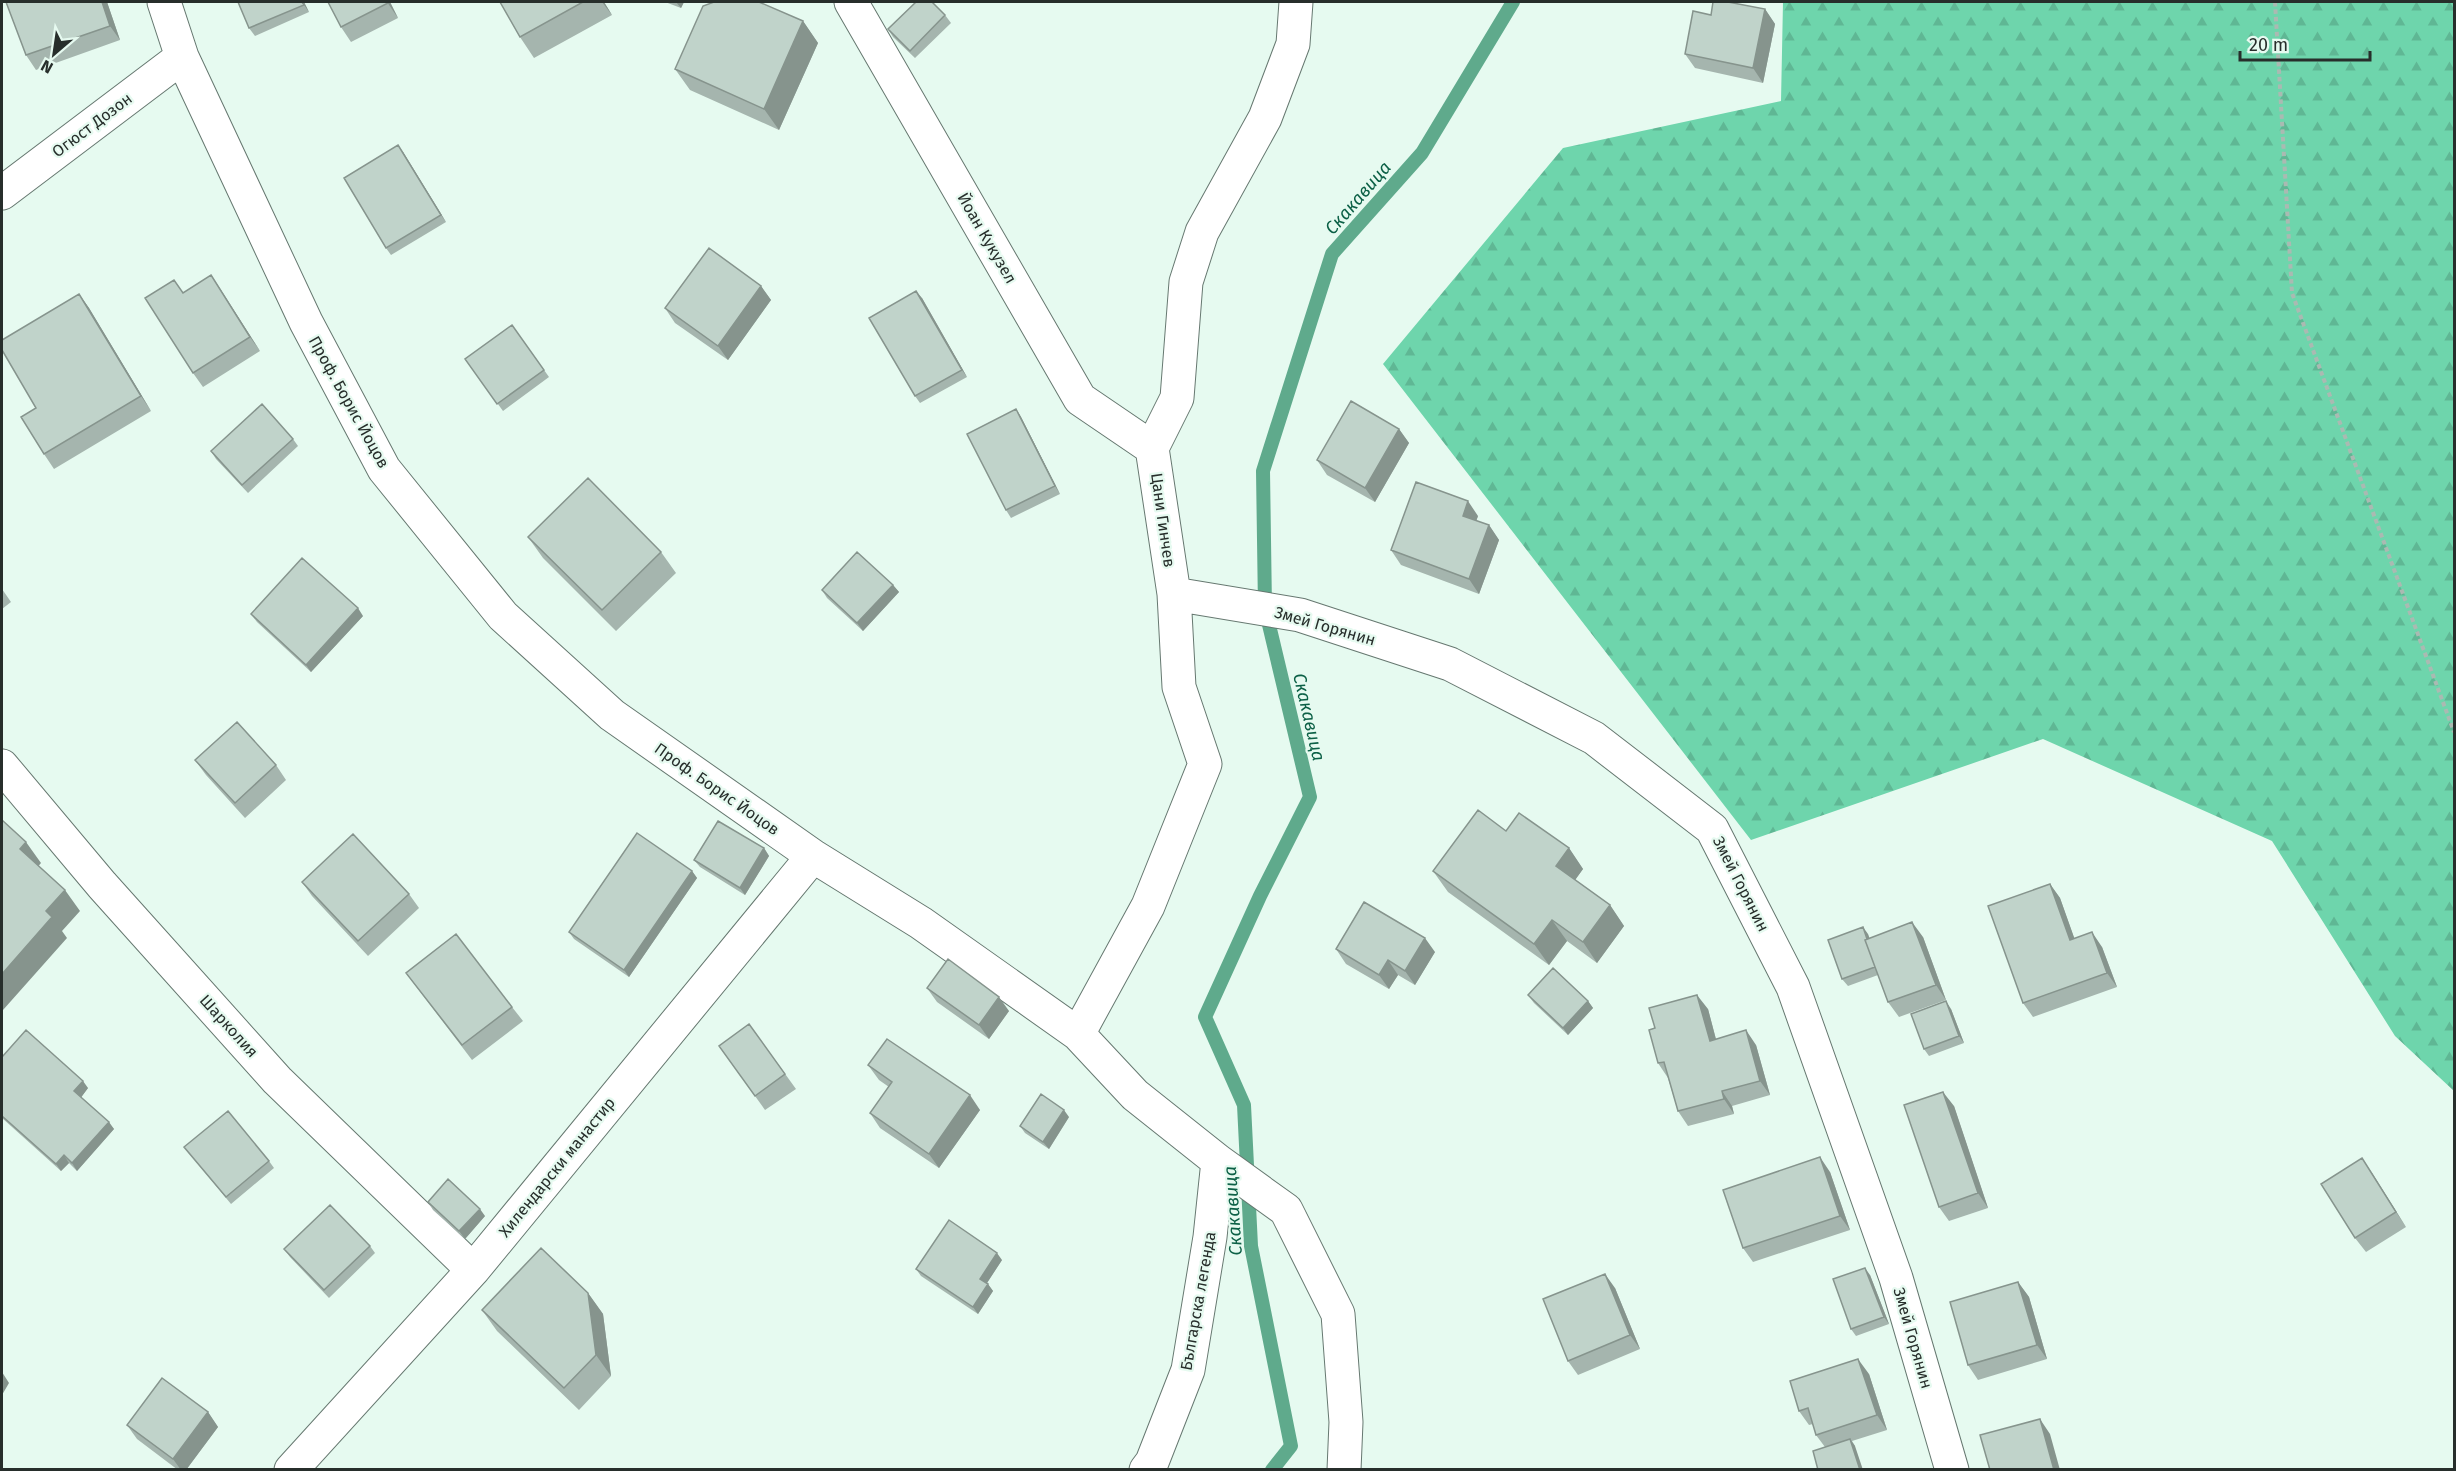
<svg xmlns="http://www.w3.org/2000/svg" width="2456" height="1471" viewBox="0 0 2456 1471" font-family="'Fira Sans',sans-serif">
<defs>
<pattern id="forest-firs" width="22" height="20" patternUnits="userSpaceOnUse" patternTransform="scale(1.5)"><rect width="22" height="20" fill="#6ed5ac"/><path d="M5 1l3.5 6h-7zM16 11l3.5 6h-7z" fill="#5fb794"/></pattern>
</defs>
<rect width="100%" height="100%" fill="#e6faf0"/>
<path fill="url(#forest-firs)" d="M1783 2H2454V1091L2395 1036 2272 841 2043 739 1751 840 1383 364 1563 148 1781 101Z"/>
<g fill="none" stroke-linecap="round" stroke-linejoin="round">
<path stroke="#5faa8c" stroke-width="14" d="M1272 1470 1291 1446 1251 1246 1244 1105 1205 1017 1260 896 1310 797 1265 608 1263 471 1332 254 1422 153 1513 2"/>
<defs>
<path id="minor" d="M164 2 182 57 306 322 384 469 503 616 612 715 813 856 921 923 1078 1034 1135 1095 1218 1161 1286 1210 1338 1314 1346 1422 1344 1470
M851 2 1080 399 1152 448
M2 193 182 57
M1174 594 1300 615 1450 664 1594 738 1712 829 1793 987 1896 1278 1952 1470
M2 766 102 885 277 1080 473 1270
M1078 1034 1148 906 1205 764 1179 687 1174 594 1152 448 1177 398 1186 282 1202 232 1265 118 1293 44 1296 2
M291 1470 473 1270 813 856
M1146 1470 1152 1462 1188 1370 1210 1237 1218 1161"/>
</defs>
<use href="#minor" stroke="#667870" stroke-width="35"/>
<path stroke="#aabab2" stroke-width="4" stroke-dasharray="4.5 3" stroke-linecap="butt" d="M2275 2 2292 293 2454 732"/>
<use href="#minor" stroke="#fff" stroke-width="33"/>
</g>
<path fill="#a5b5ae" d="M6 2H107L120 40 36 70 26 55Z
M238 2H304L309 12 255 36 249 28Z
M390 2 398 18 351 42 341 27Z
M500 2H604L612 15 534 58 520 37Z
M665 2H684L681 8Z
M1765 9 1775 24 1763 83 1695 68 1685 54Z
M945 15 951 23 915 58 893 37 888 29Z
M803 21 818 43 779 130 690 90 675 69Z
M403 152 446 222 391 255 386 248Z
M211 275 260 351 203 387 193 373 183 293Z
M761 286 771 300 728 360 675 323 665 308Z
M79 294 89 308 151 411 54 469 44 454 36 408Z
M922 298 967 377 920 403 915 396Z
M512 325 549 377 503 411 465 359Z
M1016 409 1021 417 1060 494 1011 518 1006 510Z
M1399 429 1409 443 1375 502 1327 475 1317 460Z
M293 439 298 446 248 493 216 459 211 451Z
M1478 516 1476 521 1489 525 1499 540 1479 594 1401 565 1391 550Z
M528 537 661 552 676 573 616 631 543 558Z
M893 585 899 592 863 631 827 598 822 590Z
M2 589 11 602 2 609Z
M251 614 363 616 311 672 257 622Z
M195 760 276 765 286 780 245 818 206 775Z
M1506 831 1569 848 1583 869 1575 880 1610 905 1624 926 1597 963 1567 941 1549 965 1448 892 1433 871Z
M764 848 769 856 745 895 700 867 694 860Z
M692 871 697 878 629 977 574 939 569 932Z
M302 882 409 894 419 908 368 956 312 896Z
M2050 884 2060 898 2074 938 2102 947 2117 987 2033 1017 2023 1003Z
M1868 934 1869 939 1923 937 1946 1000 1899 1017 1888 1002 1878 975 1848 986 1842 979Z
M1336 949 1435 952 1415 985 1398 975 1389 989 1346 964Z
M406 973 512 1007 523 1021 472 1060Z
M927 988 1009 1011 989 1039 937 1002Z
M1528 995 1588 1001 1593 1008 1568 1035 1534 1003Z
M1708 1009 1716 1039 1756 1045 1770 1095 1732 1106 1734 1114 1688 1126 1678 1111 1668 1078 1658 1063Z
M1951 1009 1964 1043 1929 1056 1924 1049Z
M749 1024 796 1089 765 1110 719 1046Z
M2 1057 88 1088 81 1097 114 1129 77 1171 69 1163 61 1171 2 1118Z
M868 1065 980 1110 939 1168 880 1128 870 1113 889 1087 879 1080Z
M1954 1106 1988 1208 1949 1221 1939 1207Z
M1069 1117 1049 1149 1025 1133 1020 1126Z
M184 1147 269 1161 274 1168 231 1204Z
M1830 1172 1850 1230 1753 1262 1743 1248Z
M2372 1173 2406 1227 2366 1252 2355 1238Z
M428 1202 485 1216 465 1239 433 1210Z
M370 1246 375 1253 329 1298 290 1257 284 1249Z
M1002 1260 987 1283 993 1291 978 1314 921 1276 916 1269Z
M1870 1275 1889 1324 1856 1336 1851 1329Z
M2018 1282 2029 1297 2047 1359 1978 1380 1968 1365Z
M1615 1288 1640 1349 1578 1375 1568 1361Z
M588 1293 603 1314 611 1376 579 1410 497 1331 482 1310Z
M1869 1374 1887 1430 1852 1441 1855 1446 1825 1447 1816 1435 1813 1424 1809 1425 1799 1411Z
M208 1412 218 1427 186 1470H178L137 1439 127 1425Z"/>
<path fill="#86948d" d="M102 2H107L120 40 110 26Z
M302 2H304L309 12 304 5Z
M387 2H390L398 18Z
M602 2H604L612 15Z
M676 2H684L681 8Z
M1765 9 1775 24 1763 83 1753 68Z
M803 21 818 43 779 130 764 109Z
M398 145 403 152 446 222 441 215Z
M211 275 221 290 260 351 250 337Z
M761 286 771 300 728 360 718 346Z
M916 291 922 298 967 377 962 370Z
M79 294 89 308 151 411 141 396Z
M1016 409 1021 417 1060 494 1055 486Z
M1399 429 1409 443 1375 502 1365 488Z
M1468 501 1478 516 1473 530 1463 516Z
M1489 525 1499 540 1479 594 1469 579Z
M893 585 899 592 863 631 857 623Z
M358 608 363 616 311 672 306 665Z
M26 842 41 863 35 870 20 849Z
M764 848 769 856 745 895 740 888Z
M1569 848 1583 869 1570 887 1556 866Z
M692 871 697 878 629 977 624 970Z
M2050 884 2060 898 2080 954 2070 940Z
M65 890 80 911 62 931 67 938 3 1010 2 1007V974L46 911Z
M1610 905 1624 926 1597 963 1583 942Z
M1552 920 1567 941 1549 965 1534 944Z
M1912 922 1923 937 1946 1000 1936 985Z
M1863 927 1868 934 1882 974 1877 966Z
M2092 932 2102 947 2117 987 2107 973Z
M1425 938 1435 952 1415 985 1405 971Z
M1388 960 1398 975 1389 989 1379 975Z
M1697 995 1708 1009 1720 1055 1710 1041Z
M999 997 1009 1011 989 1039 979 1025Z
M1588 1001 1593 1008 1568 1035 1563 1028Z
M1946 1001 1951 1009 1964 1043 1959 1036Z
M1746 1030 1756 1045 1770 1095 1760 1081Z
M83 1081 88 1088 80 1099 74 1091Z
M1722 1091 1732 1106 1734 1114 1724 1099Z
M1943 1092 1954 1106 1988 1208 1978 1193Z
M970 1095 980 1110 939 1168 929 1154Z
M1064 1110 1069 1117 1049 1149 1043 1142Z
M109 1122 114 1129 77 1171 72 1163Z
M64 1155 69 1163 61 1171 56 1164Z
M1820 1157 1830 1172 1850 1230 1840 1216Z
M2362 1158 2372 1173 2406 1227 2396 1212Z
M480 1209 485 1216 465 1239 459 1231Z
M997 1253 1002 1260 985 1286 980 1279Z
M1865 1268 1870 1275 1889 1324 1884 1317Z
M1605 1274 1615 1288 1640 1349 1630 1335Z
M2018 1282 2029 1297 2047 1359 2037 1345Z
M988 1284 993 1291 978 1314 973 1307Z
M588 1293 603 1314 611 1376 596 1355Z
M1858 1359 1869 1374 1887 1430 1877 1415Z
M2 1372 9 1383 2 1395Z
M208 1412 218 1427 186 1470H181L173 1459Z
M2040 1419 2050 1434 2060 1470H2054Z
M1850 1439 1855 1446 1863 1470H1860Z"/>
<path fill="#c0d3ca" stroke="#86948d" stroke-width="1.5" d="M6 2H102L110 26 26 55Z
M238 2H302L304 5 249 28Z
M328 2H387L388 3 341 27Z
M500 2H583L520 37Z
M714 2H759L803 21 764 109 675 69 703 6Z
M916 2H932L945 15 910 51 888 29Z
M1713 2H1728L1765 9 1753 68 1685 54 1693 11 1711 15Z
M398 145 441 215 386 248 344 178Z
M709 248 761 286 718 346 665 308Z
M211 275 250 337 193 373 145 298 174 280 183 293Z
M916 291 962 370 915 396 869 318Z
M79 294 141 396 44 454 21 417 36 408 2 350V340Z
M512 325 544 370 497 404 465 359Z
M1351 401 1399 429 1365 488 1317 460Z
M262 404 293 439 242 485 211 451Z
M1016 409 1055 486 1006 510 967 434Z
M588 478 661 552 602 610 528 537Z
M1416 482 1468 501 1463 516 1489 525 1469 579 1391 550Z
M857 552 893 585 857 623 822 590Z
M302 558 358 608 306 665 251 614Z
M237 722 276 765 235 803 195 760Z
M1478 810 1506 831 1519 813 1569 848 1556 866 1610 905 1583 942 1552 920 1534 944 1433 871Z
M2 820 26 842 20 849 65 890 46 911 52 917 2 974Z
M718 821 764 848 740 888 694 860Z
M637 833 692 871 624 970 569 932Z
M353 834 409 894 358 941 302 882Z
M2050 884 2070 940 2092 932 2107 973 2023 1003 1988 906Z
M1364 902 1425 938 1405 971 1388 960 1379 975 1336 949Z
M1912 922 1936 985 1888 1002 1865 940Z
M1863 927 1867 939 1865 940 1875 967 1842 979 1828 940Z
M456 934 512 1007 462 1045 406 973Z
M948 959 999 997 979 1025 927 988Z
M1553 968 1588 1001 1563 1028 1528 995Z
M1697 995 1710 1041 1746 1030 1760 1081 1722 1091 1724 1099 1678 1111 1664 1062 1658 1063 1649 1030 1655 1028 1649 1008Z
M1946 1001 1959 1036 1924 1049 1911 1014Z
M749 1024 785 1074 755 1096 719 1046Z
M26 1030 83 1081 74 1091 109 1122 72 1163 64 1155 56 1164 2 1116V1057Z
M887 1039 970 1095 929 1154 870 1113 892 1082 868 1065Z
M1943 1092 1978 1193 1939 1207 1904 1105Z
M1041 1094 1064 1110 1043 1142 1020 1126Z
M228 1111 269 1161 226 1197 184 1147Z
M1820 1157 1840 1216 1743 1248 1723 1190Z
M2362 1158 2396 1212 2355 1238 2321 1184Z
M448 1179 480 1209 459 1231 428 1202Z
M330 1205 370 1246 324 1290 284 1249Z
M949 1220 997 1253 980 1279 988 1284 973 1307 916 1269Z
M541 1248 588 1293 596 1355 564 1388 482 1310Z
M1865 1268 1884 1317 1851 1329 1833 1279Z
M1605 1274 1630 1335 1568 1361 1543 1299Z
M2018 1282 2037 1345 1968 1365 1950 1302Z
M1858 1359 1877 1415 1816 1435 1808 1408 1799 1411 1790 1381Z
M162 1378 208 1412 173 1459 127 1425Z
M2040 1419 2054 1470H1990L1980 1435Z
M1850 1439 1860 1470H1818L1813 1451Z"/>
<g text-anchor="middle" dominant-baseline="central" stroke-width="4.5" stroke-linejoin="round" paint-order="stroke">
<g font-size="16" fill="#272e2b" stroke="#e6faf0">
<text transform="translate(92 125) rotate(-37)">Огюст Дозон</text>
<text transform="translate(987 238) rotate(60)">Йоан Кукузел</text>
<text transform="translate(349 402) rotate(61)">Проф. Борис Йоцов</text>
<text transform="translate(1163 520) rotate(82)">Цани Гинчев</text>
<text transform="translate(1325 626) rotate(16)">Змей Горянин</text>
<text transform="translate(717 789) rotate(35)">Проф. Борис Йоцов</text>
<text transform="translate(1741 884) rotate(63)">Змей Горянин</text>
<text transform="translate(229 1026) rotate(48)">Шарколия</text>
<text transform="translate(557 1167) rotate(-51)">Хилендарски манастир</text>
<text transform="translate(1198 1301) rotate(-80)">Българска легенда</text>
<text transform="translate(1913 1338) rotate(74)">Змей Горянин</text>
</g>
<g font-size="18" font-style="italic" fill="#0c6046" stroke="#e6faf0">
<text transform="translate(1358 198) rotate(-49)">Скакавица</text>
<text transform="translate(1309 717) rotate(77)">Скакавица</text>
<text transform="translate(1233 1211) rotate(-94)">Скакавица</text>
</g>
</g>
<rect width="2456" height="1471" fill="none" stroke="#272e2b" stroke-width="6"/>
<g transform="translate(54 54) rotate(209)" stroke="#e6faf0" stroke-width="4.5" paint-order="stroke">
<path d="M0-4.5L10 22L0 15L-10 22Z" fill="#272e2b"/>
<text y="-9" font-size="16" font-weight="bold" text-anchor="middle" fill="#272e2b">N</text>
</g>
<path d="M2240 51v9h130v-9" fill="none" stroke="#272e2b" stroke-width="3"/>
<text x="2249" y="51" font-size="18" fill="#272e2b" stroke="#e6faf0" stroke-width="4.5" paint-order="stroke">20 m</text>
</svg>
